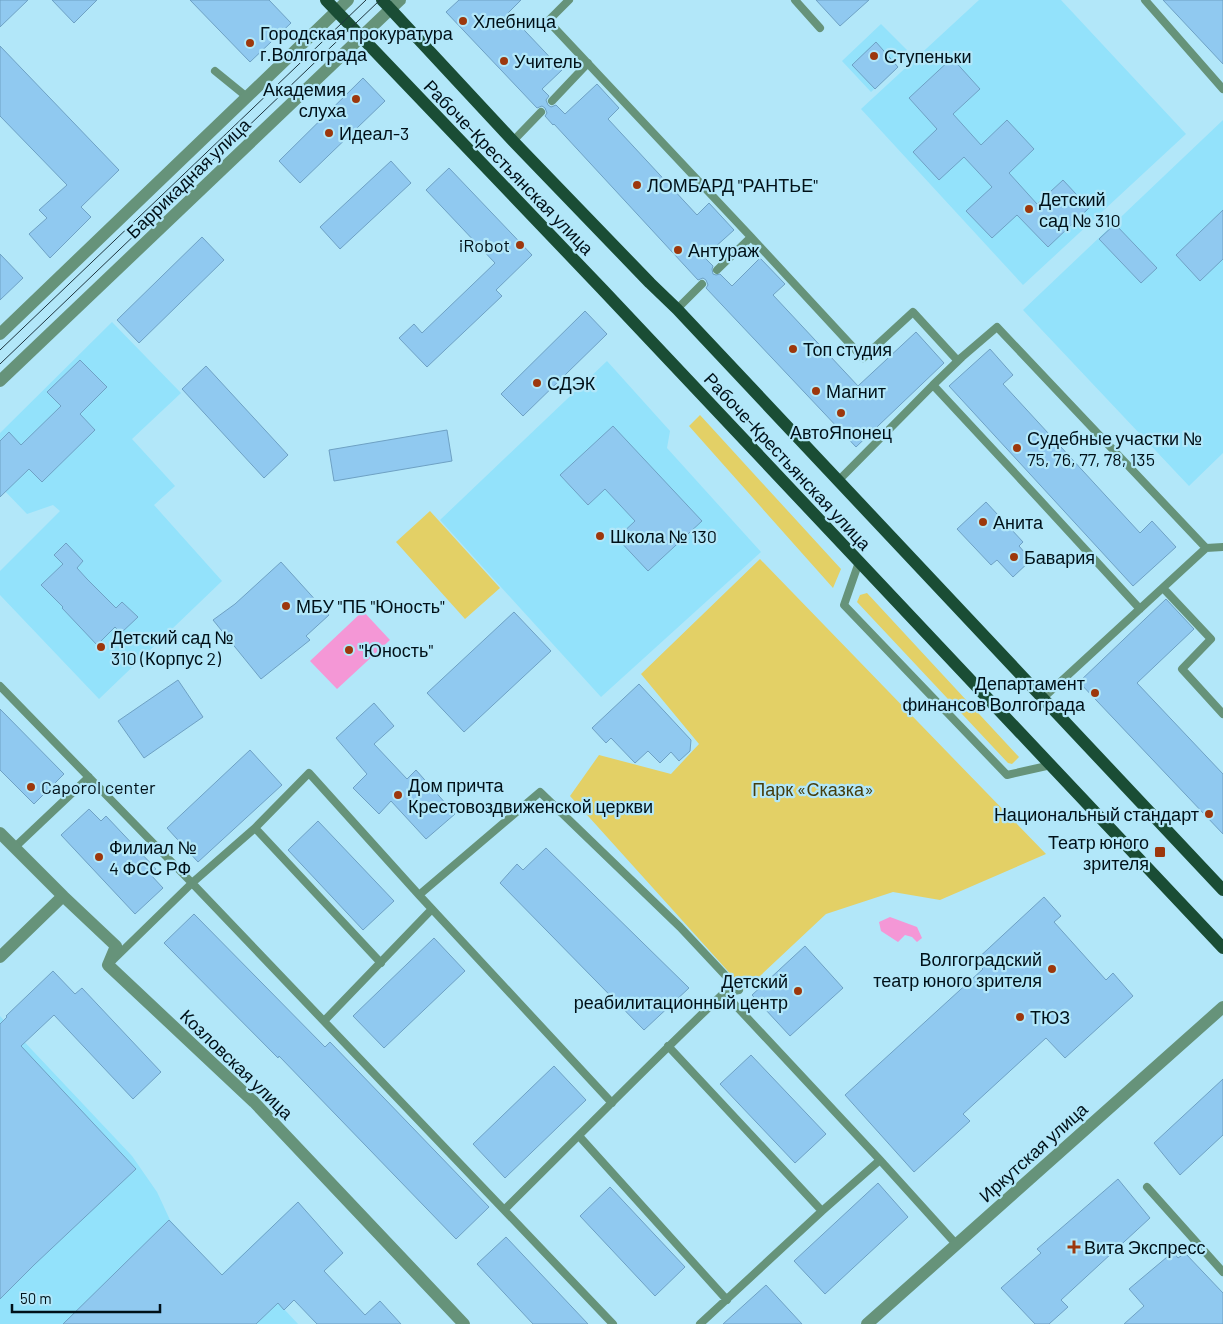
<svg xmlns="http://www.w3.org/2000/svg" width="1223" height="1324" viewBox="0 0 1223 1324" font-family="Barlow,sans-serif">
<rect width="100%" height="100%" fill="#b2e7f9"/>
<path fill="#93e2fb" d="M979 0H1061L1186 134 1023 285 861 109Z
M881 24 907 50 894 62 898 67 871 92 842 61Z
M1223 120V453L1189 486 1023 310Z
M112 322 181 393 132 439 175 486 154 505 222 581 99 699 0 595V571L60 511 53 505 27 514 0 486V433Z
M607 361 670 431 667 448 761 552 601 697 440 520Z
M0 1016 132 1156 157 1192 170 1220 221 1275 298 1202 343 1253 284 1309 298 1324H0Z"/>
<path fill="#e3d066" d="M700 415 841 569 833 588 689 426Z
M430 511 500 588 465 619 396 542Z
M760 559 1046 854 940 900 893 892 826 914 745 990 570 796 599 755 671 774 699 744 641 674Z
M867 593 1019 757 1012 764 1008 763 857 602 860 595Z"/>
<path fill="#f497d6" d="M363 611 390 640 337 689 310 661Z
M890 917 917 927 922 938 917 942 912 937 905 935 898 942 881 931 879 922Z"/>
<path fill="#90c9f0" stroke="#6ea1c4" d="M0 0H28L0 27Z
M52 0H97L74 23Z
M190 0H269L291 23 250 62Z
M459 0H521L508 13 562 70 542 89 549 96 546 100 548 105 551 107 556 105 565 114 597 84 619 108 608 119 697 215 709 203 734 230 704 257 713 266 712 269 713 274 716 275 720 274 732 286 760 258 785 284 773 295 858 386 916 332 944 363 856 447 706 288 708 285 706 280 703 278 698 280 554 124 553 125 545 116 547 113 545 108 542 106 537 108 446 12Z
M816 0H869L840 26Z
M1163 0H1223V64Z
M876 42 898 67 875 89 852 65Z
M0 46 119 170 81 207 91 217 50 258 29 234 47 218 39 210 67 185 0 116Z
M952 58 980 89 953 114 981 145 1007 120 1034 149 1009 173 1037 204 1063 180 1089 208 1048 247 1017 215 992 238 966 211 992 187 964 157 939 180 913 152 937 129 909 98Z
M363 78 385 101 300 183 279 161Z
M391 161 411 183 340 249 320 227Z
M449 168 532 255 496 290 502 296 427 367 399 338 414 324 422 333 495 263 426 190Z
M1223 210V259L1200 281 1176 255Z
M1115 224 1157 268 1141 283 1099 239Z
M202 237 224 260 139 343 117 320Z
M0 254 23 278 0 300Z
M585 311 607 334 523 416 501 394Z
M990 349 1013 375 1003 384 1140 533 1152 521 1176 547 1133 586 949 386Z
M80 360 107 387 80 414 95 430 42 482 29 469 0 497V441L9 432 21 445 61 406 47 392Z
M206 366 288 455 264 478 182 389Z
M613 426 702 521 648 571 617 538 635 521 605 489 588 505 560 475Z
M447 430 452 461 334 481 329 450Z
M986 502 1023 542 1019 546 1031 560 1013 577 997 560 991 565 957 529Z
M66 543 83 561 77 568 87 579 116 608 122 602 138 617 121 633 115 627 97 645 62 608 63 607 41 585 63 564 54 555Z
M281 562 329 615 306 636 310 640 261 679 213 620 235 604Z
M1166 599 1194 629 1137 683 1223 774V834L1079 682Z
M514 612 551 651 464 732 427 693Z
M178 680 203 717 144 758 118 721Z
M639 684 691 740 690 751 679 761 671 752 660 763 648 751 635 763 611 738 606 743 592 728Z
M374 703 394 726 374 744 407 779 416 770 455 814 426 839 391 801 379 814 353 788 367 774 336 738Z
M0 709 64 774 34 804 0 770Z
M250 750 282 785 198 862 167 828Z
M89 809 101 821 106 816 156 869 150 874 163 888 135 914 61 835Z
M318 821 394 901 363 930 288 850Z
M546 848 689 988 644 1030 500 883 517 864 523 870Z
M1044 897 1061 916 1054 922 1106 980 1113 973 1133 996 1065 1058 1046 1038 963 1114 970 1121 914 1172 845 1095 983 969 975 961Z
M194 914 325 1047 330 1042 489 1207 456 1239 279 1056 278 1058 164 943Z
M434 938 465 971 384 1048 353 1016Z
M805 946 843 988 790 1036 752 995Z
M53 971 75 994 82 988 161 1072 133 1099 54 1015 21 1046 136 1169 34 1265 0 1299V1024L7 1017 6 1016Z
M751 1055 826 1134 795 1163 720 1084Z
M554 1066 586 1100 505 1178 473 1144Z
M1223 1079V1135L1180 1175 1154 1143Z
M1118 1179 1150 1218 1061 1300 1068 1307 1049 1324H1035L1001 1288 1041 1253 1037 1249Z
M878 1183 908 1217 825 1294 794 1261Z
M610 1187 685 1267 655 1296 580 1216Z
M298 1202 343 1253 324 1271 365 1315 380 1301 401 1324H317L294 1300 284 1310 278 1303 256 1324H63L169 1220 222 1275Z
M506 1237 588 1324H533L477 1264Z
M1173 1252 1178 1258 1185 1253 1223 1293V1324H1124L1144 1306 1129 1289Z
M766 1285 802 1324H723Z"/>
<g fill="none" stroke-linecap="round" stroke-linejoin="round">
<path stroke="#66937a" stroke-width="8" d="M569 0 548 21 751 237 863 358 913 312 958 361
M795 0 820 28
M1145 0 1223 89
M215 71 247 97
M552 101 588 63
M513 141 541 112
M717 270 751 237
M677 309 702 284
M838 481 933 385
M1206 548 1223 547
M859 562 844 605 1007 775 1051 765
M1163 588 1211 639 1182 669 1223 714
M1140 609 1038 498 933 385 962 357 997 327 1206 548
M0 686 192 883 113 960
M1043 698 1206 548
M255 828 381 963
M15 847 89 777
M419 895 540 792 680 927 739 990 724 993
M324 1021 432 909
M668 1046 822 1211
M612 1103 419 895 309 773 255 828 192 883 613 1324
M579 1136 727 1300
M1147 1187 1223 1272
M504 1210C577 1138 649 1064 724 993L880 1160 956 1244
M700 1324 822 1211 880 1160"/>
<path stroke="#66937a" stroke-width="12" d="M867 1324 1223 1007"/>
<path stroke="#66937a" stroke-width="12" d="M0 334 348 0
M0 381 400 0
M0 833 63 896 116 946 108 965 254 1102 464 1324
M0 957 63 896"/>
<path stroke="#1a4d35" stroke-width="12" d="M326 0 603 290 1223 948
M382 0 513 141 650 283 677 309 1223 890"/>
<path stroke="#1e363f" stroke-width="1" d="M0 350 366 0
M0 364 380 0"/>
</g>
<g fill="#9d370c" stroke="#b2e7f9" stroke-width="2">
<circle cx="463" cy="21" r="5"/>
<circle cx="250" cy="43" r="5"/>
<circle cx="874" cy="56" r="5"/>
<circle cx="504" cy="61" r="5"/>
<circle cx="356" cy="99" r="5"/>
<circle cx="329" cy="133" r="5"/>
<circle cx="637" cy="185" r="5"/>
<circle cx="1029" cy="209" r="5"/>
<circle cx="520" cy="245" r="5"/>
<circle cx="678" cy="250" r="5"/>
<circle cx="793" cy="349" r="5"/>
<circle cx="537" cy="383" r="5"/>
<circle cx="816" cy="391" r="5"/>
<circle cx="841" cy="413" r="5"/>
<circle cx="1017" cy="448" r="5"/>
<circle cx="983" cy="522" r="5"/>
<circle cx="600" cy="536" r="5"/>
<circle cx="1014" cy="557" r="5"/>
<circle cx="286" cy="606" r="5"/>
<circle cx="101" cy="647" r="5"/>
<circle cx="349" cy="650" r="5"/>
<circle cx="1095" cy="693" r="5"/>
<circle cx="31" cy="787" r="5"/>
<circle cx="398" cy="795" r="5"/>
<circle cx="1209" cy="814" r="5"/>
<rect x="1154" y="846" width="12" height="12" rx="2.5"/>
<circle cx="99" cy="857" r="5"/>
<circle cx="1052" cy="969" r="5"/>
<circle cx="798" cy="991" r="5"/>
<circle cx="1020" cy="1017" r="5"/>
<path d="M1071.5 1239.5h5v5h5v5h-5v5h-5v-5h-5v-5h5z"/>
</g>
<g text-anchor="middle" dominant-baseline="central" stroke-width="4.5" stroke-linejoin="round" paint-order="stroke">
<g font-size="18" fill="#001119" stroke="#b2e7f9" text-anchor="start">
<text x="473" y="21">Хлебница</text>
<text x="260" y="33">Городская прокуратура<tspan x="260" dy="21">г.Волгограда</tspan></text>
<text x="884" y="56">Ступеньки</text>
<text x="514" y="61">Учитель</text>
<text x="346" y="89" text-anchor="end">Академия<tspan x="346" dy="21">слуха</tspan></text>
<text x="339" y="133">Идеал-3</text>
<text x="647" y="185">ЛОМБАРД "РАНТЬЕ"</text>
<text x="1039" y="199">Детский<tspan x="1039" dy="21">сад № 310</tspan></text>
<text x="510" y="245" text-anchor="end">iRobot</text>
<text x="688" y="250">Антураж</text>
<text x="803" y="349">Топ студия</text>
<text x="547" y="383">СДЭК</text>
<text x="826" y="391">Магнит</text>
<text x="841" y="432" text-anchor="middle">АвтоЯпонец</text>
<text x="1027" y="438">Судебные участки №<tspan x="1027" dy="21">75, 76, 77, 78, 135</tspan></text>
<text x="993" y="522">Анита</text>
<text x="610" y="536">Школа № 130</text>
<text x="1024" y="557">Бавария</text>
<text x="296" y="606">МБУ "ПБ "Юность"</text>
<text x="111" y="637">Детский сад №<tspan x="111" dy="21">310 (Корпус 2)</tspan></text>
<text x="359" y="650">"Юность"</text>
<text x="1085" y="683" text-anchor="end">Департамент<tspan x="1085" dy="21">финансов Волгограда</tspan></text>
<text x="408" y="785">Дом причта<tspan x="408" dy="21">Крестовоздвиженской церкви</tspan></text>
<text x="41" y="787">Caporol center</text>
<text x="1199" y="814" text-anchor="end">Национальный стандарт</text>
<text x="1149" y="842" text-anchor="end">Театр юного<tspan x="1149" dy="21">зрителя</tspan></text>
<text x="109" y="847">Филиал №<tspan x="109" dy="21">4 ФСС РФ</tspan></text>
<text x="1042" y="959" text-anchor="end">Волгоградский<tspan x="1042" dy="21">театр юного зрителя</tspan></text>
<text x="788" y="981" text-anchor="end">Детский<tspan x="788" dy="21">реабилитационный центр</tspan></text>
<text x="1030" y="1017">ТЮЗ</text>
<text x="1084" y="1247">Вита Экспресс</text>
</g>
<g font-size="18" fill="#001119" stroke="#b2e7f9">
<text transform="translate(509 167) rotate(46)">Рабоче-Крестьянская улица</text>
<text transform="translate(188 178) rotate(-44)">Баррикадная улица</text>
<text transform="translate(788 461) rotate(47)">Рабоче-Крестьянская улица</text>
<text transform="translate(237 1064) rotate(44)">Козловская улица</text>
<text transform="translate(1033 1152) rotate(-42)">Иркутская улица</text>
</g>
<g font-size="18" fill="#453d0d" stroke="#b2e7f9">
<text x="813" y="789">Парк «Сказка»</text>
</g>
</g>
<path d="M12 1304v8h148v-8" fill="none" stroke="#001119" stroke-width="2.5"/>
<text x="20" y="1304" font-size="15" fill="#001119" stroke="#b2e7f9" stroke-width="4" paint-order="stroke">50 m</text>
</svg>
